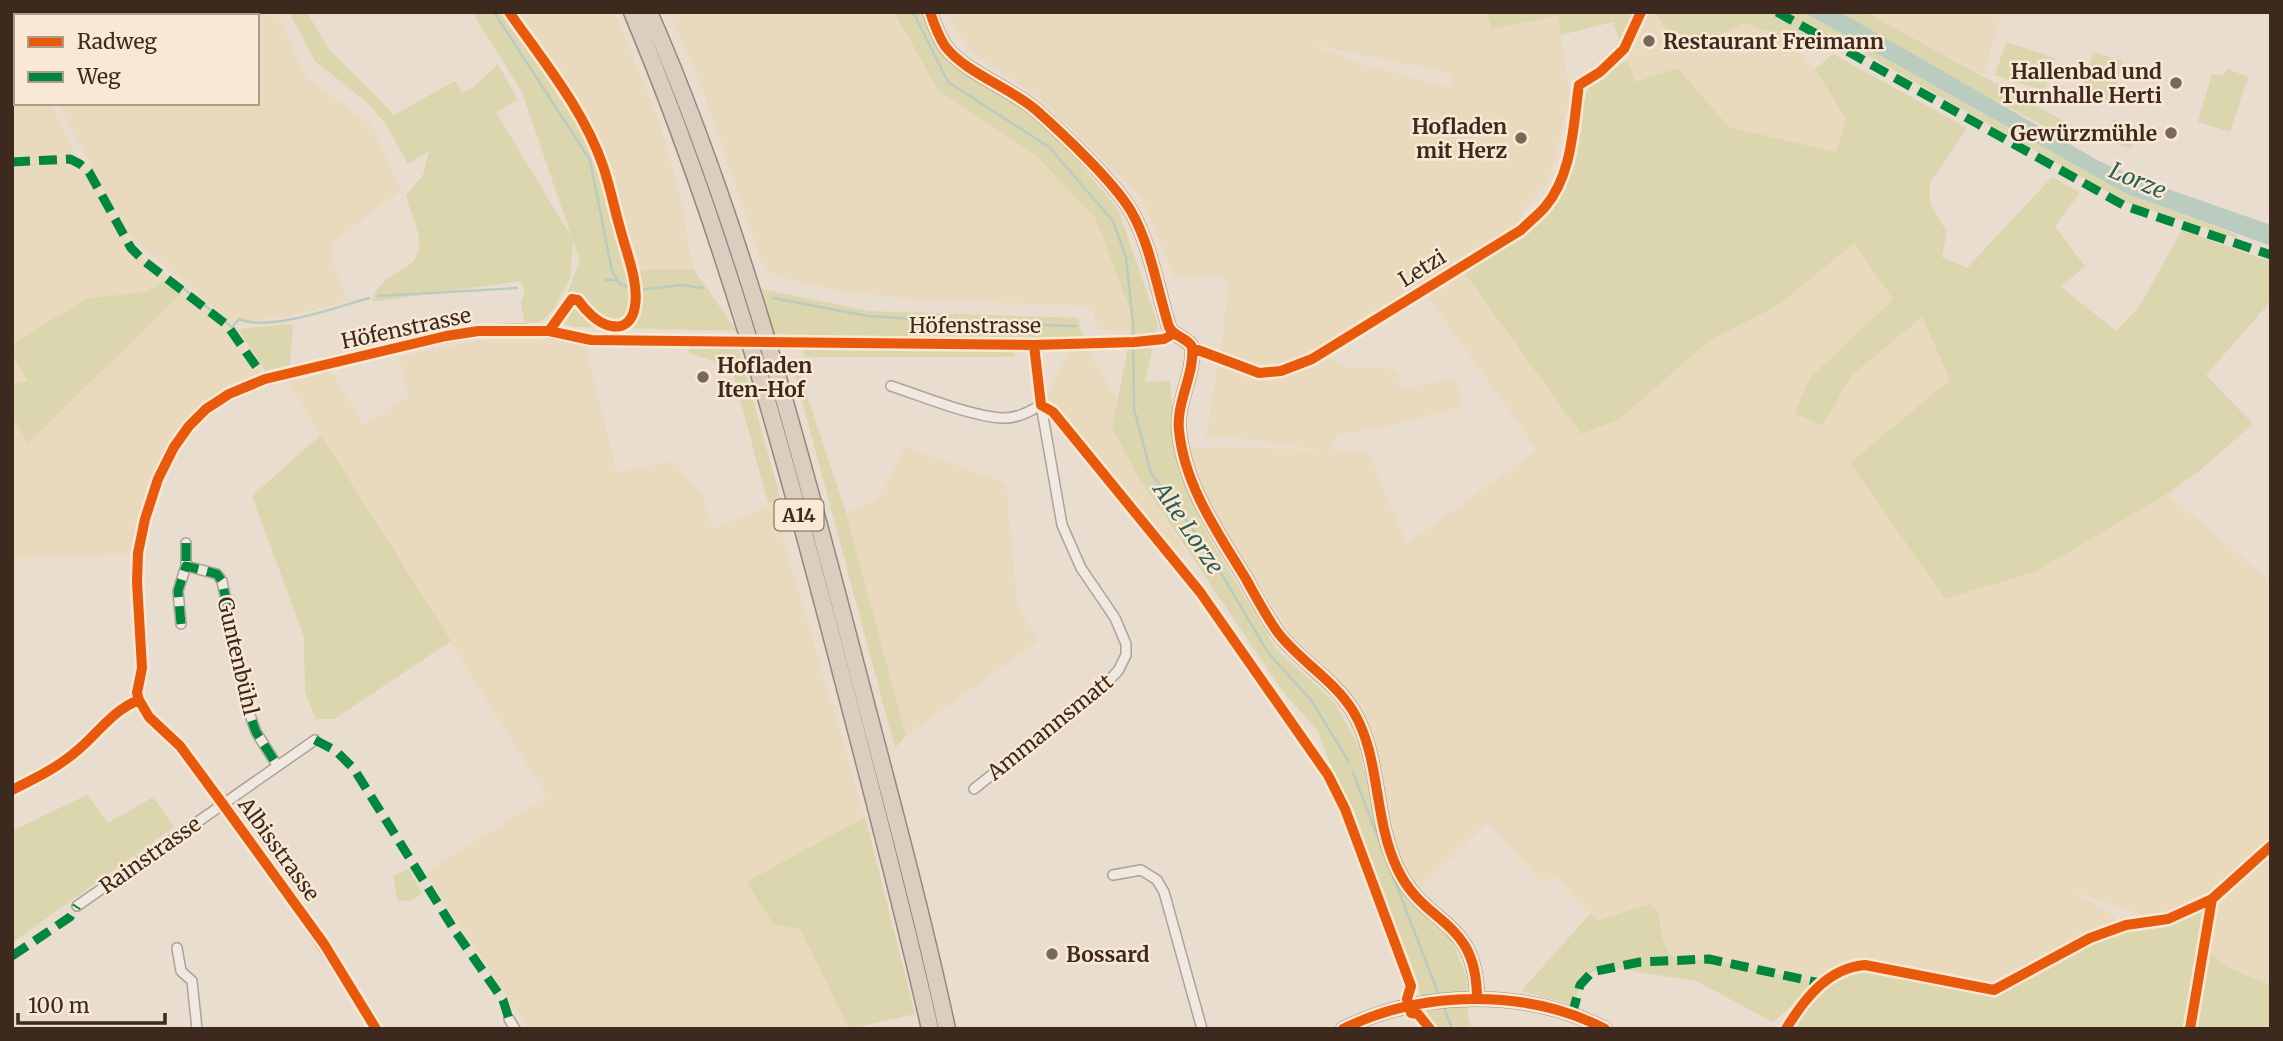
<svg xmlns="http://www.w3.org/2000/svg" width="2283" height="1041" viewBox="0 0 2283 1041" font-family="Merriweather,serif">
<rect width="100%" height="100%" fill="#e8ddce"/>
<path fill="#e9dabe" fill-rule="evenodd" d="M33 12H276L306 77 372 126 401 190 331 244 334 265 348 301 290 316 232 323 125 232 58 103H257V16H33Z
M512 12H614L658 117 680 196 693 269 632 270 606 168 593 133Z
M670 12H894L938 90 1033 153 1095 217 1132 316 1130 331 1099 330 1093 313 1086 306 916 299 840 291 779 277 767 270 761 261 705 96Z
M946 12H1486L1492 29 1558 16 1570 96 1548 183 1524 209 1521 230 1312 359 1259 373 1221 354 1228 283 1219 275 1174 278 1142 198 1039 98 975 55 959 36ZM1313 45 1452 73 1453 89 1361 64Z
M1647 12H1655L1667 30 1744 22 1787 38 1815 69 1846 119 1836 152 1729 127 1679 68 1636 82 1627 60Z
M1866 12H2002L1983 75Z
M15 28 16 103H51L80 164 89 172 131 248 167 279 146 292 88 298 14 358 28 381 12 384V30Z
M1854 242 1893 299 1810 378 1823 425 1852 375 1921 317 2037 571 2167 494 2240 555 2271 583V986L2228 967 2203 948 2211 899 2168 919 2134 912 2074 892 2126 925 2090 938 1994 990 1865 965 1852 966 1820 983 1709 959 1678 960 1666 947 1661 919 1649 904 1597 922 1555 876 1542 882 1488 822 1419 889 1403 863 1389 822 1372 732 1355 698 1291 634 1219 522 1200 485 1189 447 1323 450 1223 436 1206 440 1218 362 1263 377 1293 371 1325 354 1347 369 1378 367 1398 371 1401 389 1454 378 1463 406 1402 423 1336 435 1333 450 1368 451 1407 544 1537 450 1425 293 1463 271 1581 433 1620 419 1709 341 1780 304Z
M183 292 227 325 265 379 206 409 158 479 138 553 12 559V417L28 443Z
M511 334 585 346 617 472 673 461 704 498 712 529 773 504 865 817 747 882 800 929 849 1029H529L425 873 547 796 287 381 331 371 364 425 409 396 398 357Z
M1069 349 1088 350 1118 400 1112 428 1137 475 1185 551 1181 560 1115 483 1047 397Z
M905 447 1006 483 1017 603 1038 641 906 736 846 513 877 500Z"/>
<path fill="#dcd6af" d="M289 12H307L327 47 394 115 455 81 462 93 474 87 498 64 518 100 496 112 572 238 522 92 472 12H503L591 146 632 270 693 269 737 331 574 327 556 321 580 261 573 242 570 278 554 309 540 322 525 323 521 304 525 289 520 281 372 302C380 266 424 276 419 239 417 225 410 210 406 196L423 175 429 151 408 164 387 126 369 104 315 61Z
M894 12H929L941 49 1044 122 1118 209 1158 325 1145 382 1170 381 1178 468 1203 527 1276 649 1335 703 1359 747 1374 815 1407 900 1448 932 1467 978 1468 1015 1472 1029H1434L1317 730 1281 689 1137 475 1112 428 1129 343 1132 316 1095 217 1033 153 938 90Z
M1486 12H1636L1621 45 1613 22 1561 35 1558 16 1492 29Z
M1655 12H1803L2127 194 2238 235 2236 238 2126 202 1830 34 1798 51 1787 38 1744 23 1709 41 1667 30Z
M1840 12H1866L2069 124 2073 141 1963 84Z
M2006 42 2055 58 2045 91 1995 75Z
M2093 52 2123 61 2112 101 2082 92Z
M1833 54 1967 128 1930 183V204L1947 232 1942 257 1967 268 2052 177 2080 192 2055 227 2085 266 2061 287 2116 331 2139 307 2182 230 2271 262V301L2206 375 2253 424 2199 471 2167 494 2037 571 1945 599 1850 463 1950 380 1922 317 1852 375 1823 425 1794 414 1810 378 1893 299 1854 243 1780 304 1709 341 1620 419 1581 434 1463 271 1525 234 1550 211 1566 180 1583 100 1589 86 1627 60 1636 82 1678 68 1729 127 1836 152 1846 119 1815 69Z
M2228 69 2248 77 2230 132 2198 122 2212 74 2223 75Z
M2113 119 2138 127 2131 149 2106 140Z
M167 279 183 292 28 443 12 417V384L28 381 14 358 15 342 88 298 146 292Z
M762 289 868 311 1078 318 1085 341 773 334Z
M293 324 290 365 265 371 238 329Z
M691 347 739 349 781 500 768 503 733 374 720 363 688 353Z
M803 350H1015L1014 357H805Z
M793 367 798 368 846 513 906 736 895 748Z
M321 435 451 641 334 719H316L305 692 304 637 252 496Z
M87 795 108 823 153 797 174 827 12 943V831Z
M865 817 915 1014 849 1029 800 929 774 925 746 882Z
M409 869 422 894 409 901 397 900 393 876Z
M2212 899 2203 948 2228 967 2271 986V1029H1786L1815 987 1773 1022 1696 981 1612 968 1592 972 1580 985 1574 1005 1521 991 1590 914 1597 921 1649 904C1665 915 1658 931 1666 947 1668 952 1674 957 1678 960L1709 959 1820 983 1852 966 1865 965 1994 990 2090 938 2126 925 2168 919Z"/>
<path fill="#baccbf" d="M1803 12H1840L2101 162 2145 181 2271 225V246L2127 194Z"/>
<g fill="none" stroke-linecap="round" stroke-linejoin="round">
<path stroke="#baccbf" stroke-width="2.5" d="M494 12 590 160 612 271 620 284 630 287
M913 12 948 82 1049 147 1113 221 1126 257 1133 324 1134 409 1151 473 1178 508 1214 561 1268 653 1311 700 1349 762
M605 280H618
M174 281 232 327 239 319C270 332 337 307 369 298
M638 290 682 285 703 288
M378 296 517 288
M773 298 868 316 956 322 1075 326
M1353 773 1440 998
M1443 1004 1452 1029"/>
<defs>
<path id="street" d="M789 343C885 344 982 346 1078 344 1109 343 1146 348 1173 334
M1193 350H1198L1259 373 1281 371 1312 359 1521 230C1529 222 1538 215 1545 207 1573 174 1573 125 1579 85
M891 386C922 396 970 416 1001 418 1016 419 1029 412 1041 405
M186 543V566
M181 624 178 591 186 566 217 574 222 581 250 715 256 732 277 765
M974 789 1103 686 1118 671 1126 655V644L1115 618 1081 568 1062 525 1041 405 1034 345
M12 790C36 778 59 767 79 749 99 732 113 710 139 700
M1113 875 1141 870 1157 880 1164 892 1202 1029
M77 906 315 740
M177 948 181 971 192 981 197 1029
M509 1019 515 1029
M376 1029C325 946 270 867 212 789 201 774 191 757 178 744 165 730 149 720 140 702 134 690 141 679 142 666 143 632 136 599 137 565 138 540 146 515 154 491 189 385 267 379 362 357 414 345 463 331 517 329 543 329 566 338 591 340 606 342 621 341 636 341 667 341 699 342 730 342
M1786 1029 1796 1013 1820 983"/>
<path id="secondary" d="M930 12C934 24 938 36 945 46 964 72 1011 88 1036 110 1063 134 1113 181 1131 211 1151 246 1157 289 1169 327 1175 338 1187 337 1192 347 1195 374 1176 402 1179 430 1184 485 1218 533 1246 579 1256 597 1266 617 1279 634 1301 662 1334 680 1353 711 1381 757 1373 818 1397 868 1424 927 1477 917 1477 999
M1343 1029C1421 990 1527 988 1605 1029"/>
<path id="highway" d="M632 12C721 224 779 435 837 657 869 780 902 904 930 1029
M649 12C736 211 792 421 847 631 881 763 918 895 947 1029"/>
</defs>
<use href="#street" stroke="#ada297" stroke-width="12"/>
<use href="#secondary" stroke="#9d9287" stroke-width="16"/>
<use href="#highway" stroke="#93887e" stroke-width="19"/>
<use href="#street" stroke="#efe9e1" stroke-width="9"/>
<use href="#secondary" stroke="#efe9e1" stroke-width="12"/>
<use href="#highway" stroke="#dbcdbf" stroke-width="16"/>
<defs>
<path id="street-bridge" d="M730 342 789 343"/>
</defs>
<use href="#street-bridge" stroke="#ada297" stroke-width="12" stroke-linecap="butt"/>
<use href="#street-bridge" stroke="#efe9e1" stroke-width="9"/>
<path stroke="#00873e" stroke-width="9" stroke-dasharray="18 9" stroke-linecap="butt" d="M1777 12 2125 206 2271 255
M12 162 70 159 80 164 89 172 131 248 144 261 227 325 265 379
M186 543V566
M181 624 178 591 186 566 217 574 222 581 250 715 256 732 277 765
M315 740 336 751 354 769 455 931 503 1000 509 1019
M12 956 70 917 77 906
M1572 1015 1580 985 1592 972 1640 962 1709 959 1820 983 1824 981"/>
<defs>
<path id="cycleway" d="M509 12C543 61 584 110 603 166 610 186 614 208 620 228 626 252 639 282 635 306 633 320 625 329 611 326 598 324 585 310 578 300L572 299 549 331
M930 12C934 24 938 36 945 46 964 72 1011 88 1036 110 1063 134 1113 181 1131 211 1151 246 1157 289 1169 327 1175 338 1187 337 1192 347 1195 374 1176 402 1179 430 1184 485 1218 533 1246 579 1256 597 1266 617 1279 634 1301 662 1334 680 1353 711 1381 757 1373 818 1397 868 1424 927 1477 917 1477 999
M1034 345 1041 405 1053 412 1200 592 1328 775 1345 809 1411 986 1407 999 1411 1013 1418 1014 1430 1029
M1193 350H1198L1259 373 1281 371 1312 359 1521 230C1529 222 1538 215 1545 207 1573 174 1573 125 1579 85L1600 72 1624 49 1641 12
M12 790C36 778 59 767 79 749 99 732 113 710 139 700
M376 1029 324 944 222 803 180 746 149 717 139 700 137 693 142 668 137 582 138 553 145 519 158 479 174 447 189 426 206 409 229 394 265 379 446 336 478 331H549L591 340 1034 345 1135 342 1164 339 1173 334
M1343 1029C1421 990 1527 988 1605 1029
M1786 1029C1804 999 1828 968 1865 965L1994 990 2090 938 2126 925 2168 919 2212 899 2271 846
M2190 1029 2212 899"/>
</defs>
<use href="#cycleway" stroke="#f9e9d4" stroke-width="15"/>
<use href="#cycleway" stroke="#e8590c" stroke-width="10"/>
</g>
<g fill="#79685b" stroke="#f9e9d4" stroke-width="2.5">
<circle cx="1649" cy="41" r="7"/>
<circle cx="2176" cy="83" r="7"/>
<circle cx="2171" cy="133" r="7"/>
<circle cx="1521" cy="138" r="7"/>
<circle cx="703" cy="377" r="7"/>
<circle cx="1052" cy="954" r="7"/>
</g>
<g text-anchor="middle" dominant-baseline="central" stroke-width="5" stroke-linejoin="round" paint-order="stroke">
<rect fill="#f9e9d4" stroke="#756354" stroke-width="2" x="774.5" y="499.5" width="49" height="31" rx="5"/>
<g font-size="19" font-weight="bold" fill="#3d291d">
<text x="799" y="515">A14</text>
</g>
<g font-size="21" font-weight="bold" fill="#3d291d" stroke="#f9e9d4" text-anchor="start">
<text x="1663" y="41">Restaurant Freimann</text>
<text x="2162" y="71" text-anchor="end">Hallenbad und<tspan x="2162" dy="24">Turnhalle Herti</tspan></text>
<text x="1507" y="126" text-anchor="end">Hofladen<tspan x="1507" dy="24">mit Herz</tspan></text>
<text x="2157" y="133" text-anchor="end">Gewürzmühle</text>
<text x="717" y="365">Hofladen<tspan x="717" dy="24">Iten-Hof</tspan></text>
<text x="1066" y="954">Bossard</text>
</g>
<g font-size="21" fill="#3d291d" stroke="#f9e9d4">
<text transform="translate(1422 268) rotate(-32)">Letzi</text>
<text x="975" y="325">Höfenstrasse</text>
<text transform="translate(406 328) rotate(-12)">Höfenstrasse</text>
<text transform="translate(238 656) rotate(77)">Guntenbühl</text>
<text transform="translate(1050 727) rotate(-39)">Ammannsmatt</text>
<text transform="translate(279 849) rotate(54)">Albisstrasse</text>
<text transform="translate(150 855) rotate(-35)">Rainstrasse</text>
</g>
<g font-size="23" font-style="italic" fill="#2b5e55" stroke="#f9e9d4">
<text transform="translate(2138 180) rotate(23)">Lorze</text>
<text transform="translate(1189 528) rotate(56)">Alte Lorze</text>
</g>
</g>
<rect width="2283" height="1041" fill="none" stroke="#3d291d" stroke-width="28"/>
<rect x="14" y="14" width="245" height="91" fill="#f9e9d4" stroke="#ae9c8b" stroke-width="2"/>
<rect x="28" y="37" width="35" height="10" fill="#e8590c" stroke="#ae9c8b" stroke-width="2"/>
<text x="77" y="49" font-size="21" fill="#3d291d">Radweg</text>
<rect x="28" y="72" width="35" height="10" fill="#00873e" stroke="#ae9c8b" stroke-width="2"/>
<text x="77" y="84" font-size="21" fill="#3d291d">Weg</text>
<path d="M18 1013v10h147v-10" fill="none" stroke="#3d291d" stroke-width="3.5"/>
<text x="28" y="1013" font-size="21" fill="#3d291d" stroke="#f9e9d4" stroke-width="5" paint-order="stroke">100 m</text>
</svg>
